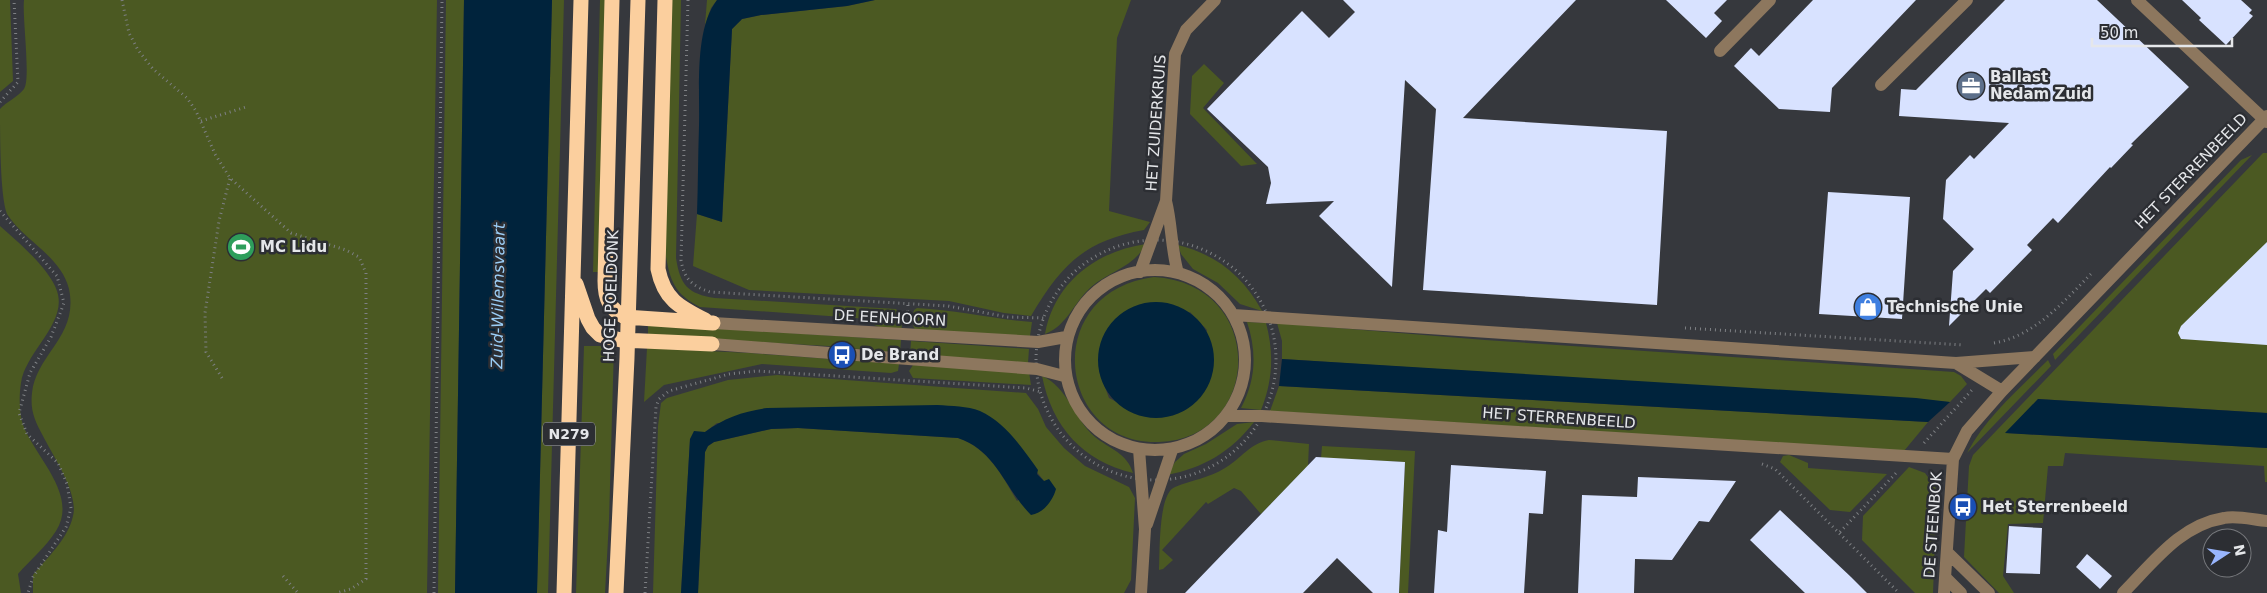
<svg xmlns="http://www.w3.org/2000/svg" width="2267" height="593" viewBox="0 0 2267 593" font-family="'DejaVu Sans',sans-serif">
<rect width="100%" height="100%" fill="#36383d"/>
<path fill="#4b5922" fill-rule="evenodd" d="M0 0H10L13 81 0 92Z
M24 0H437L427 593H33V575C47 558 68 539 73 516 79 494 53 456 43 436 35 421 30 411 32 393 36 354 79 336 69 289 61 256 24 241 7 214 0 196 0 133 0 109 6 102 18 97 24 89 31 79 22 17 24 0Z
M446 0H464L455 593H438Z
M552 0H564L548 593H537Z
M600 0H606L599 272H593Z
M672 0H681L676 258C680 285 688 294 715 298L896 309 901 315 902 331 879 327 857 318 700 307C673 293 670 280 665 251Z
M707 0H717L711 8 705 25Z
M875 0H1131L1117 38 1109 211 1150 222 1144 230C1084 241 1061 265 1031 316L1004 313 949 301 749 290 693 266 697 214 722 222 732 29 742 19 761 15 847 6Z
M1204 64 1224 83 1203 108 1257 164 1241 166 1190 114 1192 76Z
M2263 153H2267V413L2038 399 2006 433 2267 448V482H2265L2264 466 2065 453 2063 466H2048L2043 523 2008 524 2003 576 2014 593H1999L1964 557 1969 466 1973 455Z
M2252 155 2055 360 2053 354 2241 160Z
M0 226C17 241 50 269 57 291 68 323 25 352 21 383 19 395 19 413 23 425 35 457 79 495 56 531 46 547 30 560 18 574L21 593H0Z
M1146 244C1134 267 1110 271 1091 287 1074 302 1067 326 1045 334 1054 283 1096 251 1146 244Z
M1178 245C1217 255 1243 276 1262 311L1240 304 1218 283 1193 269 1181 254Z
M1154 277C1268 284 1263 438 1159 442 1057 446 1039 292 1154 277ZM1190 312 1207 330 1187 409C1154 425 1140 414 1109 398L1099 371Z
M917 308C956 310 993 319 1032 322L1030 336 916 331C911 324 912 318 914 310Z
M1247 322 1266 323C1274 353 1273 380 1261 410L1241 408C1256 380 1257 352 1247 322Z
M1277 323 1485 340 1954 372 1961 376 1967 384 1950 402 1282 359V341Z
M648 324 901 340 900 353 828 346 648 336Z
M911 341 1029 349 1028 363 910 355Z
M584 346H614L609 521 605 593H576Z
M647 348 749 353 899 364 898 371 891 373 762 364 664 385 644 402Z
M2048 360 2051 366 1967 453C1986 417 2019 389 2048 360Z
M913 365 1029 372 1031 385 913 378 909 371Z
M777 375 1026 393 1038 409 1046 427 1064 448 1085 466 1129 487 1135 498 1131 580 1124 593H698L705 452 708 446 714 442 771 429 798 428 958 438C988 448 1002 475 1017 501L1044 481 998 423H717L705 432 690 439 681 593H653L658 426 661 403 667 398 728 380Z
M1042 376C1068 387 1074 419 1095 437 1110 449 1127 453 1133 473 1083 461 1052 427 1042 376Z
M1279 386 1928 422 1904 451 1270 411Z
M1254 422C1231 452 1203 468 1167 475L1175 462 1184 454 1206 444 1237 424Z
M1269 440 1309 444 1308 466 1261 514 1241 491 1234 488 1208 504 1206 502 1162 550 1173 560 1163 569 1159 570C1160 553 1158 493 1175 487 1192 480 1209 478 1225 468 1241 459 1250 443 1269 440Z
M1322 446 1415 451 1408 593H1399L1405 462 1321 458Z
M1789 455 1808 463V468L1887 474 1850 512 1830 510 1780 462 1783 456Z
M1909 467 1925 473 1937 490 1933 593H1915L1862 540 1863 516Z"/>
<path fill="#00233c" d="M464 0H552L537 593H455Z
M717 0H875L847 6 761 15 742 19 732 29 722 222 697 214C698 185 698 156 699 126 700 90 694 30 717 0Z
M1098 360a58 58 0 1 1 116 0a58 58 0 1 1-116 0Z
M1282 359 1916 398 1950 402 1928 422 1279 386Z
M2038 399 2267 413V448L2005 433Z
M937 405C952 406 967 406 980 411 1005 422 1023 449 1038 470L1037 474 1044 481 1049 479 1056 489C1053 500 1044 513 1031 515 1004 488 997 451 958 438L798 428 771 429 714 442 708 446 705 452 698 593H681L690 439 694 431 705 432C724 418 744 411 767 408Z"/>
<path fill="#d8e2ff" d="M1343 0H1576L1463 118 1667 131 1657 305 1423 290 1436 109 1405 80 1392 287 1319 216 1334 201 1266 204 1271 183 1268 167 1207 109 1302 11 1329 38 1355 12Z
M1666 0H1727L1714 13 1722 21 1706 38Z
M1813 0H1916L1832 88 1830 112 1779 109 1734 66 1751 48 1759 56Z
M2005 0H2097L2189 87 2131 144 2133 145 2111 168 2110 167 2058 223 2053 218 2027 245 2032 250 1990 293 1986 289 1949 326 1953 271 1974 249 1943 219 1946 180 1970 155 1974 159 2009 123 1899 116 1901 89 1916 90Z
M2182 0H2241L2252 10 2249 13 2253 16 2226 45 2199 20 2201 18Z
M1828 192 1910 197 1902 319 1819 314Z
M2267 242V345L2181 339 2178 333 2181 326Z
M1316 457 1405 462 1399 593H1373L1337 558 1303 593H1185Z
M1451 465 1546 471 1543 514 1529 513 1524 593H1434L1438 530 1447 532Z
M1638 477 1736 481 1709 522 1699 521 1672 560 1635 559 1634 593H1578L1582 495 1637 497Z
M1780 510 1851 577 1867 593H1805L1750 540Z
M2009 526 2042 528 2040 574 2006 573Z
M2087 554 2112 576 2100 589 2076 567Z"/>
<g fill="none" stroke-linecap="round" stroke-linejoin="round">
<path stroke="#7e8084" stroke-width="3" stroke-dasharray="1 4" stroke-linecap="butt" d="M122 0 129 33 138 50 153 69 187 98 196 111 215 154 230 178 291 233 346 250 359 257 366 273V579L351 589 337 593
M688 0 681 260C684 279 692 286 710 292L948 306 1008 317 1044 318
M0 102 18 82 14 0
M201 121 246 107
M0 211 57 276 64 303 51 337 30 373 19 413 27 434 58 463 67 484 71 508 66 527 33 577 28 593
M1036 360a120 120 0 1 1 240 0a120 120 0 1 1-240 0Z
M907 321 908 304
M1685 328 1963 345
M1994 343C2035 336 2063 302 2091 274
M222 378 206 352 205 313 219 221 230 178
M1924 443 1972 390
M1762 464 1775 469 1899 593
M1840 532 1898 471
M283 576 298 593
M434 593 442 0
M645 593 656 407 659 399 669 391 729 374 757 371 1026 388 1041 392"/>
<path stroke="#8d775e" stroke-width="12" d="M2137 0 2267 122
M1720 51 1770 0
M1881 85 1967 0
M1065 360a90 90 0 1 1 180 0a90 90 0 1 1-180 0Z
M1140 272 1166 201
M1178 273C1171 249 1172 225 1166 201L1175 54 1186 30 1215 0
M1233 315 1956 363 2002 391
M713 323 1038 342 1066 337
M712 344 1037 369 1064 376
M1956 363 2035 357
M1227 416H1262L1953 459
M1139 449 1145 529 1141 593
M1147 524 1172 450
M1947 552 1989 593
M1945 577 1961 593
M1944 593 1953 459 1967 431 2002 391 2267 116
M2123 593C2153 563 2180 525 2224 518 2237 515 2254 520 2267 521"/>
<path stroke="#fbcf9e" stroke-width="15" d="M612 0 605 281C605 298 609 309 625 317L713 323
M665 0 658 269C664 299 679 307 705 320
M576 284 588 319 593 328 600 335 621 340 712 344
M564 593 581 0
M616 593 627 358 638 0"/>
</g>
<defs>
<symbol id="office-disc" viewBox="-11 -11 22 22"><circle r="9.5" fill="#5c6f8a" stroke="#2c2e33"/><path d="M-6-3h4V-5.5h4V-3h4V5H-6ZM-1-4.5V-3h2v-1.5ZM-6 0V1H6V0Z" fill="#fff"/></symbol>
<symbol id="stadium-disc" viewBox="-11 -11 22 22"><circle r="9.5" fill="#2e9e5b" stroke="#2c2e33"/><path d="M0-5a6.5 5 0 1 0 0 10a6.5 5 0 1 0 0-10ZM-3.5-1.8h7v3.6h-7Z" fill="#fff"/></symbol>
<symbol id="shop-disc" viewBox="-11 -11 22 22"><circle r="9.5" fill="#3f7fe0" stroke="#2c2e33"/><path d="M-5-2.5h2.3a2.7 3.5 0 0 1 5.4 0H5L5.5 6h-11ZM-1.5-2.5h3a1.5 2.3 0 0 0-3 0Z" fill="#fff"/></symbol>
<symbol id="bus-disc" viewBox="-11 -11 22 22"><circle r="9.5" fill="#1a4fb4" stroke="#2c2e33"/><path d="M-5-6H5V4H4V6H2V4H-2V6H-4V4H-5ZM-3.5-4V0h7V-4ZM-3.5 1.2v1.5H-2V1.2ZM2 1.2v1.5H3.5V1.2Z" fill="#fff"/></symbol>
</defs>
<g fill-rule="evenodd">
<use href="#office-disc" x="1955" y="70" width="32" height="32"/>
<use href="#stadium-disc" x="225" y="231" width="32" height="32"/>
<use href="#shop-disc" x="1852" y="291" width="32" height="32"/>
<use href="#bus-disc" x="826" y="339" width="32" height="32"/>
<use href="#bus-disc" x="1947" y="491" width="32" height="32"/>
</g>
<g text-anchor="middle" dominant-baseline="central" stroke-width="5" stroke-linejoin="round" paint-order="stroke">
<rect fill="#2c2e33" stroke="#aeb0b3" stroke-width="1" x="543" y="422.5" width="52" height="23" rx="4"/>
<g font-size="14" font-weight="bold" fill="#e5e7ea">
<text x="569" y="434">N279</text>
</g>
<g font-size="15" font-weight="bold" fill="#e5e7ea" stroke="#2c2e33" text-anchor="start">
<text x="1990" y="77">Ballast<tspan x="1990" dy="17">Nedam Zuid</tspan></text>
<text x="260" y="247">MC Lidu</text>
<text x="1887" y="307">Technische Unie</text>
<text x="861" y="355">De Brand</text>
<text x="1982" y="507">Het Sterrenbeeld</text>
</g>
<g font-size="15" fill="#e5e7ea" stroke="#2c2e33">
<text transform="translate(1156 123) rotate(-86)">HET ZUIDERKRUIS</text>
<text transform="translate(2191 171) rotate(-46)">HET STERRENBEELD</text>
<text transform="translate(611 296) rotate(-88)">HOGE POELDONK</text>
<text transform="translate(890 318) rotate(3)">DE EENHOORN</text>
<text transform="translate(1559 418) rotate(4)">HET STERRENBEELD</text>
<text transform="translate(1933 525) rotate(-86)">DE STEENBOK</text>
</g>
<g font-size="16" font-style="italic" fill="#9bcef7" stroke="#2c2e33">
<text transform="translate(498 296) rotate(-89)">Zuid-Willemsvaart</text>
</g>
</g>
<g transform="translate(2227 553) rotate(78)"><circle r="24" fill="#2c2e33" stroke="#76787c"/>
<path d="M0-4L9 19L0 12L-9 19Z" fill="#98b5fd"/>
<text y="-8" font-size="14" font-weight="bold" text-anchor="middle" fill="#e5e7ea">N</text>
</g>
<path d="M2092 38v8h140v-8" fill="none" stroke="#e5e7ea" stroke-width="2.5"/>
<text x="2100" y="38" font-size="15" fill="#e5e7ea" stroke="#2c2e33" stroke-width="4" paint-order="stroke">50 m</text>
</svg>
